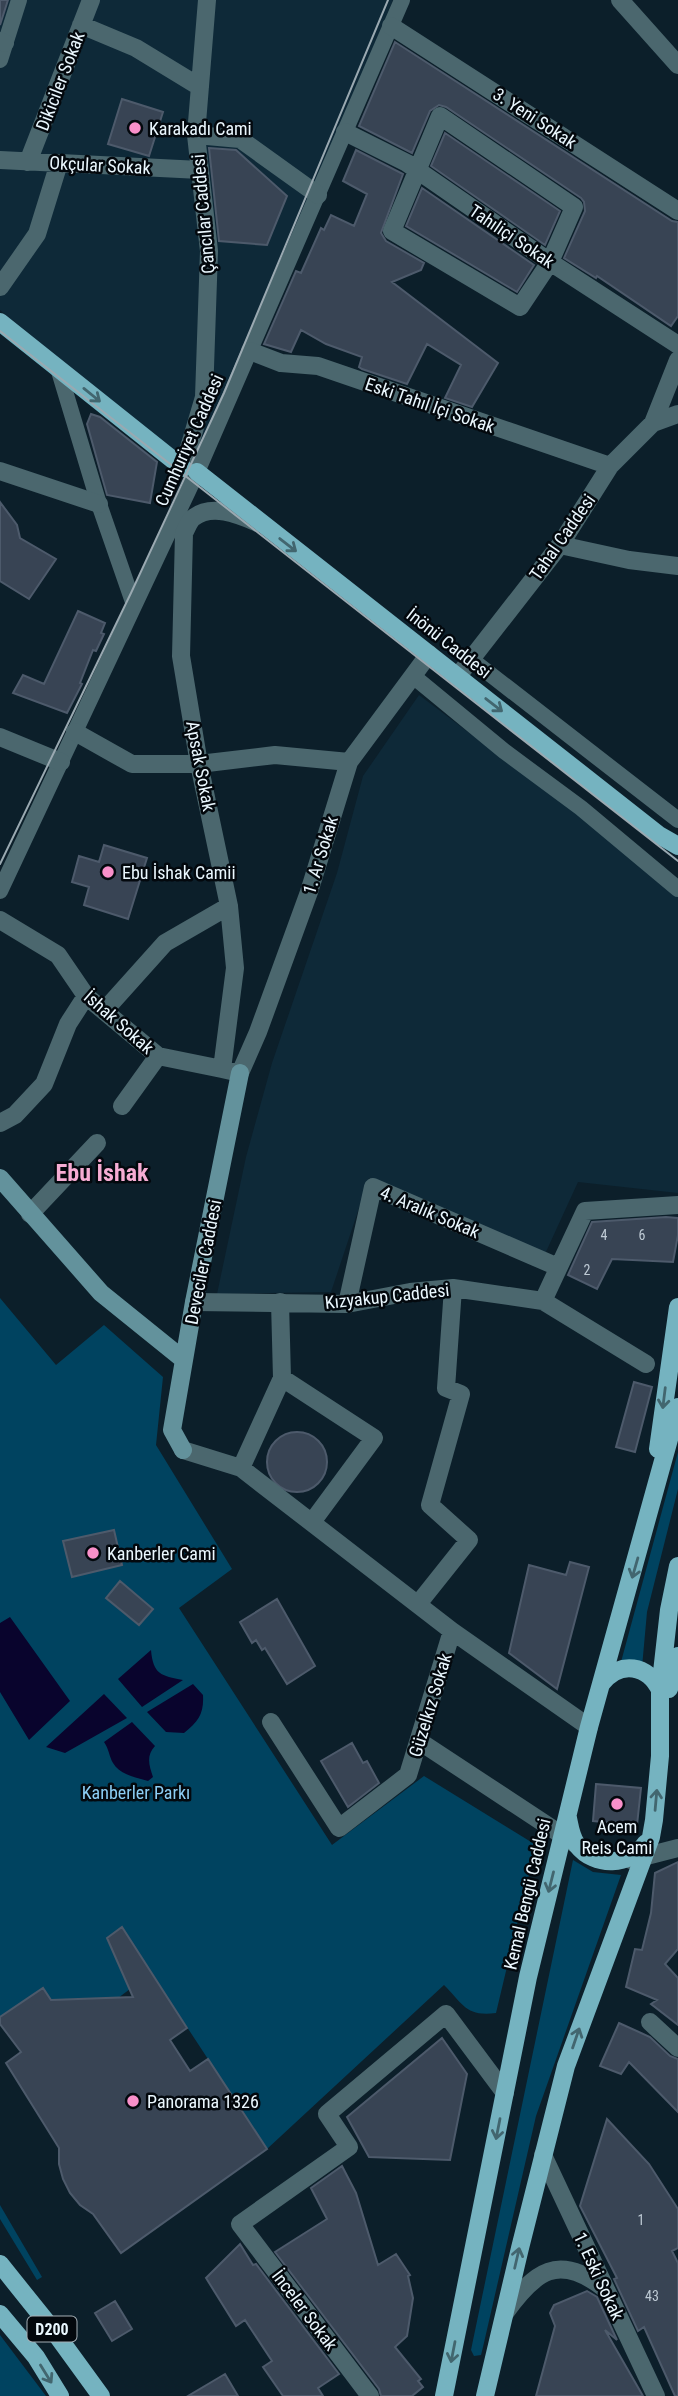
<svg xmlns="http://www.w3.org/2000/svg" width="678" height="2396" viewBox="0 0 678 2396" font-family="'Roboto Condensed',sans-serif">
<rect width="100%" height="100%" fill="#0c1f2a"/>
<path fill="#0e2938" d="M0 0H393L197 472 0 310Z
M419 695 658 875 678 895V1193L578 1182 545 1254 369 1178 331 1292 217 1294 246 1157 272 1063 337 873 363 776Z"/>
<path fill="#004360" d="M0 1298 56 1365 104 1325 163 1377 156 1445 232 1569 179 1608 332 1845 424 1776 536 1845 496 2013C466 2017 463 2004 444 1985L267 2149 122 1928 130 1989 118 1998 51 2000 43 1989 0 2017Z
M678 1452V1489L647 1612 642 1667 621 1662Z
M573 1860 593 1872 621 1875 536 2116 483 2347 481 2355 474 2356 471 2350Z
M0 2205 42 2277 37 2280 0 2219Z
M0 2335 46 2396H0Z"/>
<path fill="#09042d" d="M10 1617 70 1701 29 1740 0 1692V1623Z
M151 1650C153 1674 161 1676 183 1680L142 1707 118 1679Z
M193 1684 203 1695C204 1713 199 1721 184 1733L166 1732 147 1712Z
M104 1694 127 1718 65 1753 46 1747Z
M132 1722 155 1746C146 1756 149 1765 153 1777L148 1781C135 1777 120 1775 113 1763 109 1756 109 1749 104 1742Z"/>
<path fill="#384454" stroke="#4d5a6b" stroke-width="2" d="M0 0H8L0 25Z
M395 42 672 221 678 222V316L671 326 597 276 596 278 564 258 585 211 584 202 581 198 446 107 439 105 430 111 412 153 359 126Z
M122 99 163 112 149 156 108 144Z
M445 133 560 211 545 245 431 166Z
M209 148 236 150 287 196 267 245 219 241Z
M356 150 403 174 381 233 386 241 424 263 421 270 392 282 498 363 472 407 445 398 461 365 427 344 407 384 362 369 359 367 362 357 326 344 301 330 291 352 264 344 296 271 301 273 321 228 324 230 331 215 354 226 367 194 343 181Z
M422 188 534 265 517 292 406 226Z
M91 414 100 417 157 462 150 503 107 495 87 424Z
M0 502 17 525 20 538 56 559 29 599 0 581Z
M78 611 105 623 101 633 104 634 96 651 93 650 80 683 82 684 67 713 13 693 23 675 44 684Z
M104 845 147 858 128 919 84 905 89 887 72 882 79 856 99 862Z
M666 1217 678 1218V1235L673 1262 612 1259 597 1289 568 1275 592 1222Z
M634 1382 652 1387 635 1452 616 1447Z
M267 1462a30 30 0 1 1 60 0a30 30 0 1 1-60 0Z
M114 1530 122 1565 72 1577 63 1541Z
M570 1562 589 1567 557 1689 509 1653 529 1565 566 1575Z
M120 1581 153 1609 139 1625 106 1598Z
M277 1599 315 1666 287 1684 265 1648 262 1650 256 1640 252 1643 240 1622Z
M352 1743 363 1763 367 1761 379 1783 348 1807 321 1761Z
M596 1784 641 1788 637 1825 593 1821Z
M678 1862V1949L665 1964 678 1978V2025L651 2004 657 2000 626 1987 635 1949 642 1950 651 1913 655 1873Z
M122 1927 187 2028 170 2040 190 2071 208 2059 267 2149 121 2253 93 2214 80 2205 70 2193 63 2179 59 2164V2148L6 2063 21 2052 0 2024V2017L43 1988 51 2000 133 1997 107 1938Z
M619 2023 650 2037 670 2056 678 2059V2112L629 2062 621 2074 600 2066Z
M442 2038 467 2074 450 2160 369 2157 347 2117Z
M607 2119 649 2164 678 2209V2248L672 2251 678 2263V2396H675L644 2327 638 2331 614 2279 617 2278 580 2206Z
M342 2166 356 2193 378 2265 396 2254 410 2275 408 2276 413 2298 407 2336 395 2347 421 2379 418 2381 423 2387 412 2396H381L379 2389 275 2252 327 2219 311 2188Z
M240 2244 253 2265 256 2264 339 2374 318 2388 323 2396H283L263 2367 272 2361 245 2320 236 2326 206 2278Z
M587 2291 597 2297 617 2340 605 2330 643 2396H536L555 2326 550 2313 554 2305Z
M115 2301 132 2329 112 2341 95 2313Z
M225 2374 238 2396H188Z"/>
<g fill="none" stroke-linecap="round" stroke-linejoin="round">
<path stroke="#4b676e" stroke-width="16" d="M0 60 19 0
M58 368 99 504 134 605
M472 660 678 820
M413 676 504 751 581 808 678 889
M0 891 197 472 402 0"/>
<path stroke="#4b676e" stroke-width="18" d="M620 0 678 65
M81 25 136 48 200 87
M391 26 678 211
M0 41 5 43
M440 116 574 207 550 262 520 307 392 231Z
M345 132 407 163 550 262 678 345
M196 135 240 139 318 195
M0 160 200 170
M28 162 91 0
M0 287 37 234 59 163
M250 351 281 363 318 366 610 466
M653 423 678 360
M183 468 204 397 209 251 196 135 207 0
M0 471 99 504
M258 523C239 515 212 503 193 518 189 521 187 528 184 533L181 656 199 764 229 906 235 968 222 1069 240 1073 258 1032 309 892 349 762 429 654
M560 545 629 560 678 566
M458 676 560 545 610 466 653 423 678 414
M75 732 132 764H199L275 755 349 762
M0 737 61 762
M0 920 58 955 86 996 158 1056 222 1069
M104 1011 165 943 229 906
M122 1106 158 1056
M0 1123 15 1115 44 1084 68 1024 86 996
M30 1214 97 1143
M543 1301 585 1211 678 1205
M194 1302 347 1304 410 1292 453 1288 543 1301 646 1364
M347 1304 373 1187 558 1267
M282 1378 374 1438 312 1522
M183 1450 241 1468 452 1631 589 1727
M241 1468 282 1378 280 1302
M418 1604 469 1540 430 1505 461 1394 446 1388 453 1288
M271 1722 339 1828 408 1775 452 1631
M419 1741 574 1843
M631 1860 678 1848
M650 2022 678 2048
M543 2155 656 2396
M505 2313C535 2271 558 2253 604 2288
M370 2396 240 2224 349 2147 327 2114 446 2014 505 2093"/>
<path stroke="#63929c" stroke-width="18" d="M0 1178 101 1293 184 1360
M183 1450 172 1430 194 1302 240 1073"/>
<path stroke="#75b3c0" stroke-width="18" d="M0 322 183 468
M197 472 659 835 678 846
M658 1449 678 1307
M602 1683C620 1660 648 1665 660 1690
M669 1689 678 1656
M568 1818C570 1828 571 1837 577 1845 595 1868 630 1866 646 1843
M0 2264 53 2330 101 2396
M0 2314 36 2357 60 2396
M444 2396 528 1977 589 1727 678 1407
M485 2396 520 2248 566 2066 651 1837 654 1820 660 1756V1690L669 1610 678 1566"/>
<path stroke="#9aa9b1" stroke-width="2" d="M0 331 678 861
M0 864 131 593 224 393 388 0"/>
</g>
<defs><path id="oneway-shaft" d="M-6 0H5M1.5-3L5.5 0L1.5 3" fill="none" stroke-width="1.6" stroke-linecap="round" stroke-linejoin="round" transform="scale(1.75)"/></defs>
<g stroke="#42666f">
<use href="#oneway-shaft" transform="translate(92 395) rotate(39)"/>
<use href="#oneway-shaft" transform="translate(288 545) rotate(38)"/>
<use href="#oneway-shaft" transform="translate(494 705) rotate(38)"/>
<use href="#oneway-shaft" transform="translate(664 1398) rotate(97)"/>
<use href="#oneway-shaft" transform="translate(635 1568) rotate(106)"/>
<use href="#oneway-shaft" transform="translate(656 1800) rotate(-85)"/>
<use href="#oneway-shaft" transform="translate(551 1882) rotate(104)"/>
<use href="#oneway-shaft" transform="translate(576 2038) rotate(-71)"/>
<use href="#oneway-shaft" transform="translate(498 2129) rotate(101)"/>
<use href="#oneway-shaft" transform="translate(517 2258) rotate(-77)"/>
<use href="#oneway-shaft" transform="translate(453 2352) rotate(101)"/>
<use href="#oneway-shaft" transform="translate(46 2374) rotate(58)"/>
</g>
<g fill="#f990ca" stroke="#03080d" stroke-width="2.5">
<circle cx="135" cy="128" r="7"/>
<circle cx="108" cy="872" r="7"/>
<circle cx="93" cy="1553" r="7"/>
<circle cx="617" cy="1804" r="7"/>
<circle cx="133" cy="2101" r="7"/>
</g>
<g text-anchor="middle" dominant-baseline="central" stroke-width="5" stroke-linejoin="round" paint-order="stroke">
<g font-size="14" fill="#becad4">
<text x="604" y="1235">4</text>
<text x="642" y="1235">6</text>
<text x="587" y="1270">2</text>
<text x="641" y="2220">1</text>
<text x="652" y="2296">43</text>
</g>
<rect fill="#03080d" stroke="#a5afb6" stroke-width="2" x="27.5" y="2316.5" width="49" height="25" rx="5"/>
<g font-size="16" font-weight="bold" fill="#eaf7fe">
<text x="52" y="2329">D200</text>
</g>
<g font-size="18" fill="#eaf7fe" stroke="#03080d">
<text transform="translate(60 81) rotate(-69)">Dikiciler Sokak</text>
<text transform="translate(535 118) rotate(33)">3. Yeni Sokak</text>
<text transform="translate(100 165) rotate(3)">Okçular Sokak</text>
<text transform="translate(203 214) rotate(-95)">Çancılar Caddesi</text>
<text transform="translate(512 236) rotate(34)">Tahıliçi Sokak</text>
<text transform="translate(430 405) rotate(19)">Eski Tahıl İçi Sokak</text>
<text transform="translate(189 440) rotate(-66)">Cumhuriyet Caddesi</text>
<text transform="translate(562 537) rotate(-55)">Tahal Caddesi</text>
<text transform="translate(449 643) rotate(38)">İnönü Caddesi</text>
<text transform="translate(201 766) rotate(79)">Apsak Sokak</text>
<text transform="translate(320 855) rotate(-73)">1. Ar Sokak</text>
<text transform="translate(119 1022) rotate(41)">İshak Sokak</text>
<text transform="translate(430 1212) rotate(23)">4. Aralık Sokak</text>
<text transform="translate(203 1262) rotate(-79)">Deveciler Caddesi</text>
<text transform="translate(387 1296) rotate(-6)">Kızyakup Caddesi</text>
<text transform="translate(430 1705) rotate(-73)">Güzelkız Sokak</text>
<text transform="translate(527 1894) rotate(-77)">Kemal Bengü Caddesi</text>
<text transform="translate(599 2276) rotate(65)">1. Eski Sokak</text>
<text transform="translate(305 2310) rotate(53)">İnceler Sokak</text>
</g>
<g font-size="18" fill="#eaf7fe" stroke="#03080d" text-anchor="start">
<text x="149" y="128">Karakadı Cami</text>
<text x="122" y="872">Ebu İshak Camii</text>
<text x="107" y="1553">Kanberler Cami</text>
<text x="617" y="1826" text-anchor="middle">Acem<tspan x="617" dy="21">Reis Cami</tspan></text>
<text x="147" y="2101">Panorama 1326</text>
</g>
<g font-size="18" fill="#8ccef5" stroke="#03080d">
<text x="136" y="1792">Kanberler Parkı</text>
</g>
<g font-size="24" font-weight="bold" fill="#f6acd3" stroke="#03080d">
<text x="102" y="1173">Ebu İshak</text>
</g>
</g>
</svg>
